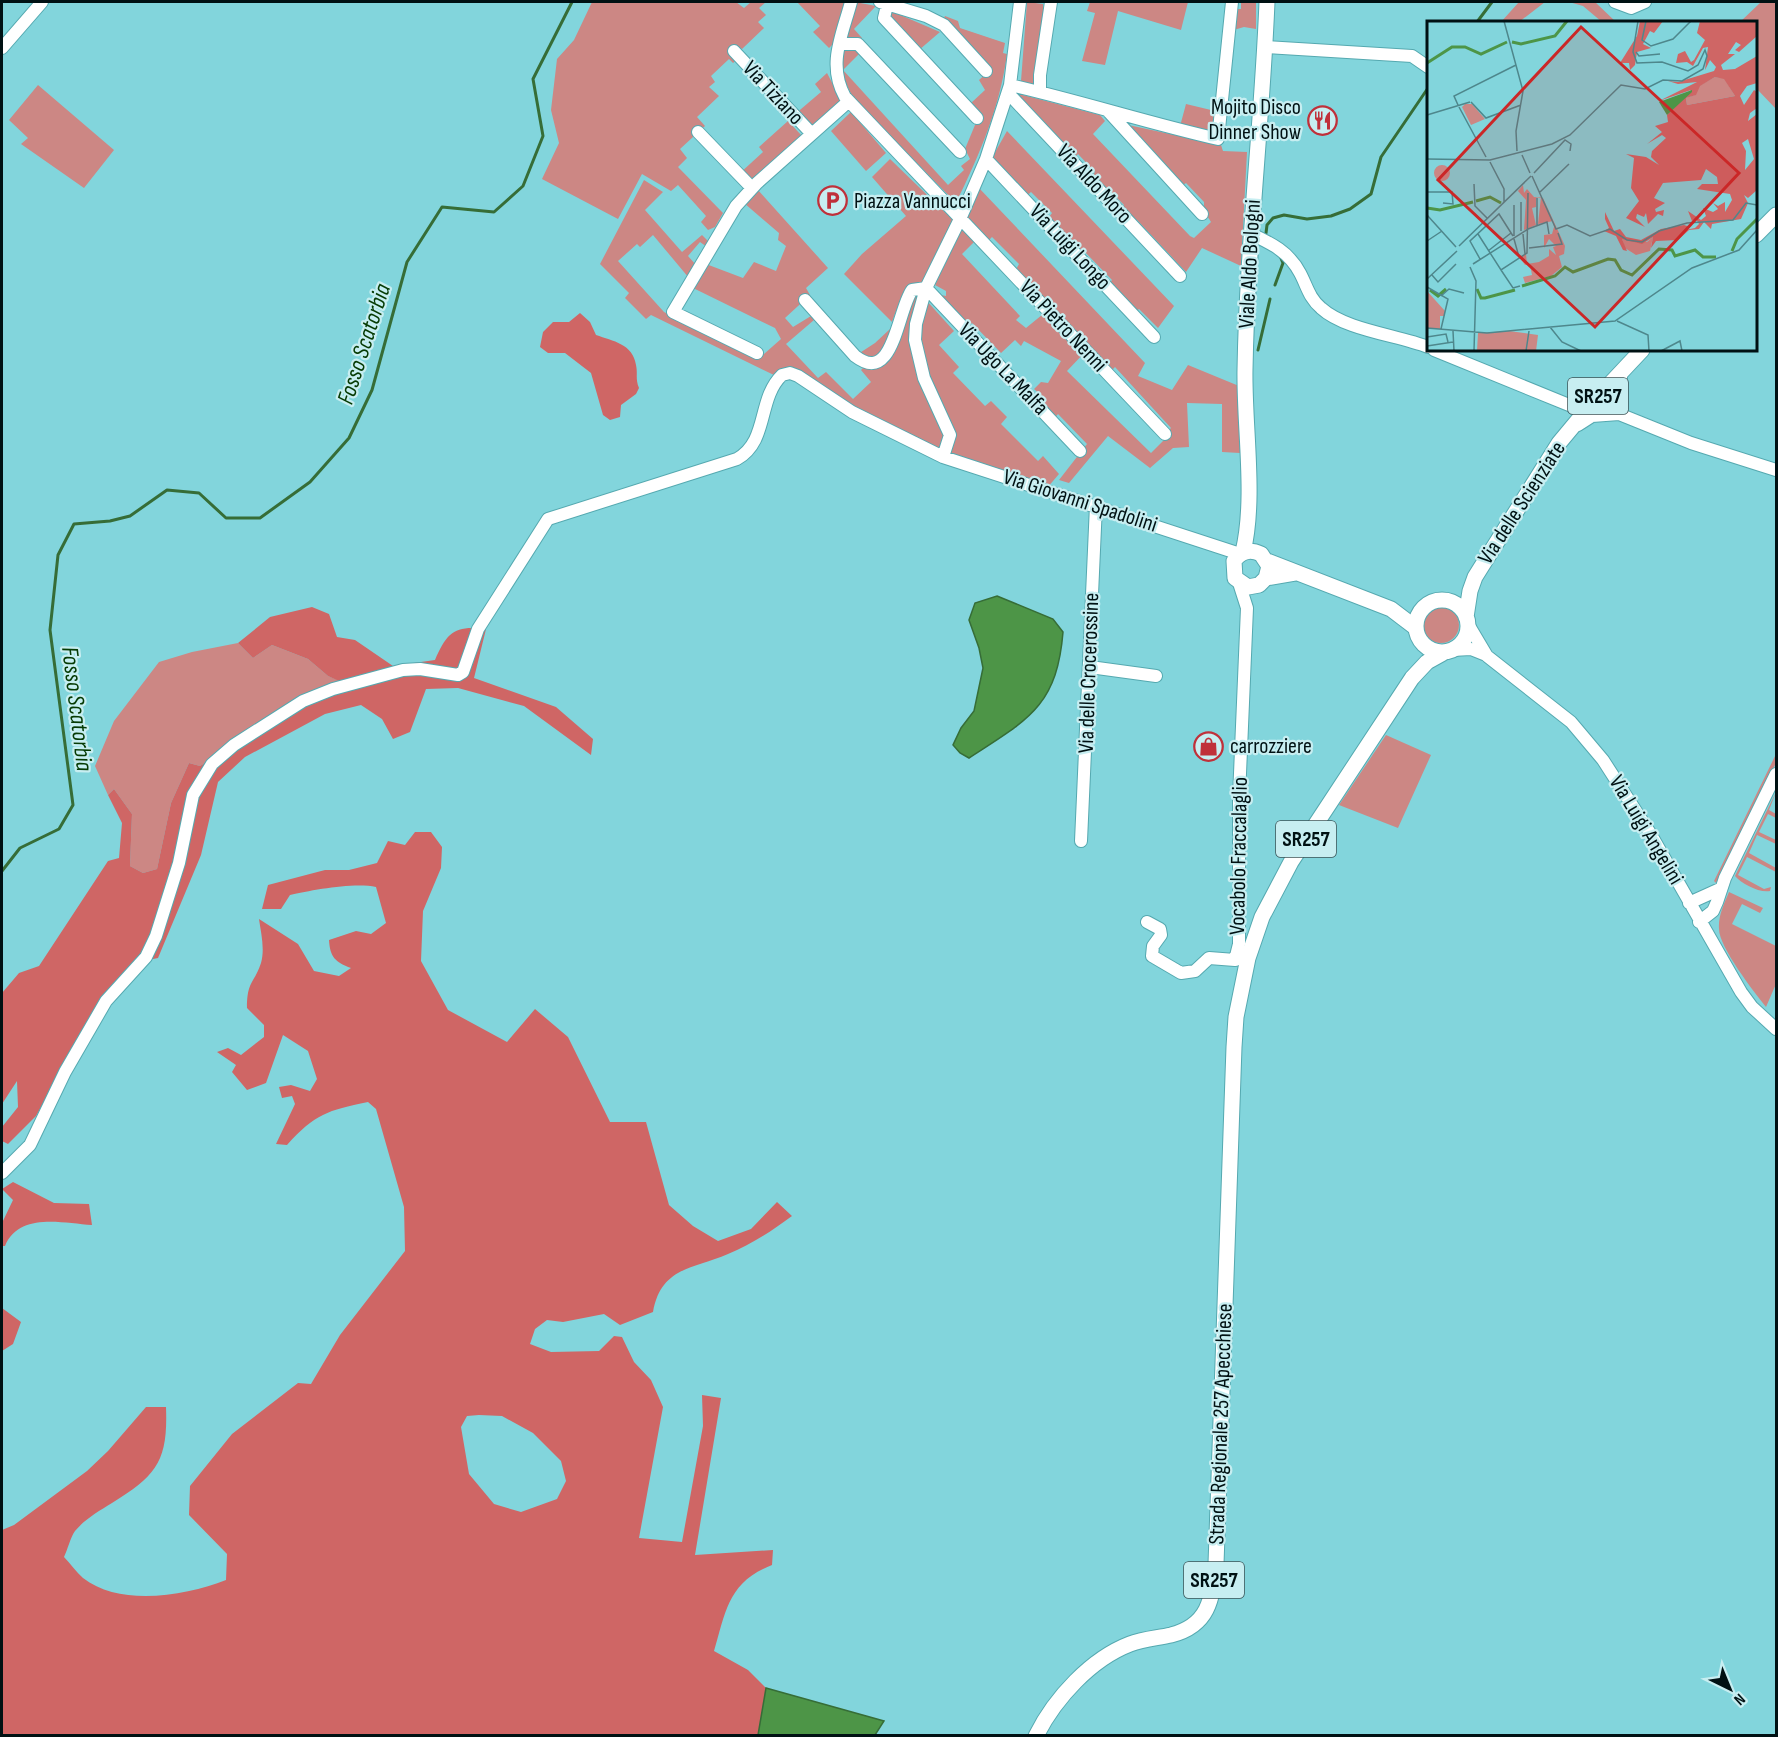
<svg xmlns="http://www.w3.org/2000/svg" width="1778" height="1737" viewBox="0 0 1778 1737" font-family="'Sofia Sans Condensed',sans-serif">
<rect width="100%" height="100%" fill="#82d5dc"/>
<path fill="#cc8784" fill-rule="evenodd" d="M592 2H736L744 8 751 2H766L759 8 766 15 758 22 764 28 742 49 739 47 734 51 740 57 733 63 729 59 711 76 715 82 709 87 719 96 697 117 705 126 680 149 687 158 678 167 723 213 715 227 708 230 701 222 706 216 678 185 671 191 642 174 618 219 542 179 559 143 551 110 557 59 574 40Z
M797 2H846L836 41 829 48 813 32 820 26Z
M855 2 876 6 854 29 862 38 859 41 846 40Z
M1027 2 1043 4 1044 11 1033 86 1024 85 1021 81Z
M1090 2H1188L1181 30 1118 11 1105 65 1082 61 1095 13 1087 11Z
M1241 2H1256V29L1244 27 1230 31 1231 9H1241Z
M1519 2H1545L1519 22H1501Z
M1569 2H1595L1616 22H1602L1583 6Z
M1761 2H1776V109L1756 88V22H1740Z
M891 11 940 32 919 50 888 18Z
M945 16 958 21 960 28 1005 43 1003 53 1007 54C1000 107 980 154 956 203L853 98 839 69 845 47H856L860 53 843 70 948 185 964 170 961 166 970 159 965 149 975 125 982 118 970 104 985 90 979 80 989 71 943 20Z
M827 73 841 100 809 130 794 115 821 92 815 84Z
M38 85 114 150 84 188 21 144 28 138 9 120Z
M1019 94 1100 115 1105 121 1093 134 1190 236 1194 238 1211 222 1204 211V202L1186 183 1179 188 1119 123 1221 145 1223 151 1247 152 1241 266 1202 248 1186 272 1137 220 1132 225 1119 211 1124 205 1107 188 1102 193 1089 179 1095 172 1078 154 1072 161 1016 102Z
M1186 104 1211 110 1212 105 1221 106 1218 139 1179 130Z
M851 112 886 153 866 171 831 131Z
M788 121 803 137 749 184 739 174 763 152 759 147Z
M1007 131 1174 306 1158 328 1139 309 1133 314 1107 287 1112 280 1083 250 1078 256 1046 221 1052 213 1031 192 1024 198 989 163Z
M890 159 953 220 924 284C903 290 899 303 892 322L844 274 862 254 906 216 872 177Z
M644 180 663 192 645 210 682 252 702 235 710 243 707 247 700 242 688 256 696 265 689 278 653 235 640 247 637 244 618 261 664 312 754 358 757 353 764 354 781 339 775 328 691 287 706 264 743 278 754 262 776 271 786 246 778 240 779 233 744 203 758 190 828 268 806 288 810 295 785 318 793 327 811 316 814 320 786 344 818 378 826 372 853 399 871 382 861 370 865 366 874 367 912 296H919L911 343 916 371 944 436 940 448 933 450 889 427 807 378 776 376 651 315 646 319 625 298 629 293 600 264Z
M979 188 1145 363 1138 376 1172 390 1188 365 1239 386 1240 453 1222 452V404L1187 403 1189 447 1173 448 1150 468 1108 436 1069 483 1059 480 1087 444 1058 414 1052 421 1037 406 1044 398 1034 389 1041 382 1048 383 1061 361 1024 341 1021 346 1015 340 1001 353 972 323 964 329 941 295 946 296V291L935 285 962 228 975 241 962 254 1020 316 1016 320 1026 328 1048 310 1014 273 1019 264 992 237 986 243 964 221ZM1086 351 1108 374 1115 367 1171 428 1165 434 1167 437 1151 453 1067 371Z
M926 300 954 331 939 345 959 367 953 373 985 406 991 401 1007 417 1001 424 1038 461 1043 456 1059 474 1047 488 948 454 953 436C933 392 909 350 926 300Z
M890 329V340L874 359 855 356 875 343Z
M1423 625a18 18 0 1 1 36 0a18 18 0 1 1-36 0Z
M238 643 253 658 272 645 308 659 328 676 340 681 200 766 189 763 171 803 157 869 143 873 130 866 132 814 114 789 108 795 95 766 114 721 159 662 192 652Z
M1386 735 1431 755 1398 828 1339 805Z
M1776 754V763L1716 883 1714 881Z
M1776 792 1769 810 1776 814V818L1768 814 1759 832 1776 840V844L1757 835 1749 853 1776 868V872L1747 857 1738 875 1764 889 1771 887 1770 891C1759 893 1742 884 1735 876Z
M1729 892 1763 908 1760 913 1742 904 1732 924 1776 946V984L1766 1007C1754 992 1719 947 1719 929 1718 916 1724 904 1729 892Z"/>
<path fill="#cf6665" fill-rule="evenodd" d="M580 313 590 322 596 335C613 341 633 344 636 365 638 374 635 378 639 388L636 394 621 405 620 417 610 420 603 415 591 373 565 353H548L540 347 543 332 553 322H569Z
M312 607 329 614 337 637 355 640 393 666 435 660C447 632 455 625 486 629L474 678 556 707 593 739 591 755 524 706 458 688 426 689 410 732 393 739 382 719 361 705 325 714 245 757 218 782 201 855 158 958 134 963 100 1002 36 1116 8 1144 2 1141V1127L18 1107 17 1081 2 1104V993L19 973 39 966 108 861 119 858 122 823 108 795 114 789 132 814 130 866 143 873 157 869 171 803 189 763 200 766 339 681 328 676 308 659 272 645 253 658 238 643 270 617Z
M415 832H431L442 847 441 868 423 911 421 961 448 1010 507 1042 535 1009 568 1037 610 1122H646L669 1205 693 1226 718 1241 751 1229 777 1202 792 1216C772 1231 750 1245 728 1254 693 1269 661 1267 653 1312L620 1325 604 1314 563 1322 547 1320 535 1329 530 1344 551 1352 599 1351 614 1336 622 1337 634 1362 651 1380 663 1407 639 1538 682 1542 703 1426 702 1395 721 1398 695 1555 773 1550 772 1565C728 1582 726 1611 714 1651L748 1670 766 1688 758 1735H2V1530L14 1525 87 1471 108 1451 146 1407H166C168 1461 157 1475 112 1503 99 1511 85 1519 75 1531 70 1538 68 1549 64 1557 70 1563 76 1572 83 1578 120 1607 185 1596 226 1580L227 1554 189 1515 190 1486 232 1434 298 1383 311 1384 340 1335 405 1251 404 1207 376 1109 368 1102C327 1111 316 1113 287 1145L276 1144 295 1104 292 1096 282 1098 279 1087 291 1085 310 1091 317 1079 308 1051 283 1035 266 1083 247 1090 232 1072 236 1065 217 1052 228 1048 241 1055 264 1037V1025L247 1008C247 981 254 984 261 963 265 949 261 933 259 919L298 944 314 971 339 976 351 968C335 962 330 957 329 940L356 931 371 934 386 923 376 887C355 882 311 890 290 895L281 909H262L268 885 325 870H349L377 863 388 841 405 845ZM479 1415 502 1416 533 1433 561 1461 566 1481 557 1499 521 1512 494 1504 469 1474 461 1427 467 1416Z
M13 1182 54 1203 89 1204 92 1225C62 1223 19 1212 5 1246H2V1223L13 1200 2 1189Z
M2 1308 21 1322 13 1344 2 1351Z"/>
<path fill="#4d9547" stroke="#366d37" stroke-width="1.5" d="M997 596 1053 619 1063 632C1057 707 1027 720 969 758L960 753 953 745 961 728 974 711 983 668 979 648 969 620 975 603Z
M766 1688 884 1721 875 1735H758Z"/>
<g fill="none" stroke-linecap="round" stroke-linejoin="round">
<path stroke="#366d37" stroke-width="3" d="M1477 22 1492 2
M1266 233 1267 225 1273 218 1284 215 1307 219 1331 216 1350 209 1371 194 1381 157 1428 88
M1275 285 1283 263 1280 256
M1258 350 1270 299
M2 871 20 848 59 829 73 805 50 630 58 555 74 524 110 521 130 516 167 490 199 493 226 518H260L310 482 349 438 372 390 407 262 442 207 494 212 523 186 543 136 533 79 572 2"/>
<defs>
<path id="minor" d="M851 2C842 36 827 64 845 97L1165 434
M880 2 926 16 944 25 986 71
M1615 2 1631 8 1645 2
M887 5 884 18 977 118
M840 44H858L960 152
M1265 47 1412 56 1428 67
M2 48 42 2
M734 51 812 134
M1010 85C1080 101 1148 123 1218 139L1232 2
M1040 92V75L1051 2
M1008 93 1180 276
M1108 111 1202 214
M698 132 752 188
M986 159 1154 337
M1251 234C1271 243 1289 252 1300 273 1307 286 1309 298 1321 308 1345 330 1397 335 1428 347
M926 288 1080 451
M805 300 855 356C894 386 897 311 912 290L926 288
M1434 350 1569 405
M757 353 673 312 736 206 757 183 849 101
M1619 414 1612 397 1621 378
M1578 425 1592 416 1619 414 1691 443 1776 470
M943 457 950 435 924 378 915 340 916 324 926 288 961 217 986 159 1010 85 1020 2
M1468 624 1487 656 1571 722 1603 760 1650 833 1741 992 1752 1007 1776 1029
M1452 650 1471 649 1486 655
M1090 667 1156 676
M1081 841 1096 505
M1689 903 1720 889
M1147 922 1160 929 1161 935 1153 946 1152 956 1181 973 1195 971 1209 958 1235 960 1239 944V797L1247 608 1239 583
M1699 922 1713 911 1717 902 1725 878 1776 774
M2 1173 30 1145 65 1072 106 1001 146 957 156 936 179 863 193 795 212 764 234 745 303 701 333 689 403 670 420 669 458 675 463 672 478 629 548 519 737 459C769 441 757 399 782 375L790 373 798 376 852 412 943 457 1240 554"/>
<path id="major" d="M1756 235 1776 215
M1243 552C1256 498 1244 427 1245 370 1247 247 1262 125 1267 2
M1267 561 1391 609 1416 628
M1266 578 1269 566 1261 554C1250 549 1241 551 1234 561L1235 578 1248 587 1259 585 1266 578 1295 573
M1416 626a26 26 0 1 1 52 0a26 26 0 1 1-52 0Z
M1466 617 1470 591 1475 577 1559 443 1594 401 1642 350
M1036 1736C1055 1698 1091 1659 1130 1644 1143 1639 1158 1638 1171 1635 1210 1625 1212 1598 1216 1564L1234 1047 1236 1017 1248 958 1262 917 1291 862 1412 678 1427 662 1445 652"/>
</defs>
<use href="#minor" stroke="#55a9b0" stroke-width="14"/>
<use href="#major" stroke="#55a9b0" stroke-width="17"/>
<use href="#minor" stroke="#fff" stroke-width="12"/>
<use href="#major" stroke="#fff" stroke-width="15"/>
</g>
<defs>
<symbol id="restaurant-ring" viewBox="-11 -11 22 22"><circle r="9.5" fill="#c7eef1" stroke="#c0303a" stroke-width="1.5"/><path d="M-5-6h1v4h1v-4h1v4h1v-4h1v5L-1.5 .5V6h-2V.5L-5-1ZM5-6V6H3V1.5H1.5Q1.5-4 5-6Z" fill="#c0303a"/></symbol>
<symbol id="parking-ring" viewBox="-11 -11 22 22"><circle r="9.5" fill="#c7eef1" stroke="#c0303a" stroke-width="1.5"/><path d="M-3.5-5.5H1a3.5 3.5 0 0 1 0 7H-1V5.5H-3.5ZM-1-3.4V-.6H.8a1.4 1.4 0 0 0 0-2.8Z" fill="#c0303a"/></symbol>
<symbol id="shop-ring" viewBox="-11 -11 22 22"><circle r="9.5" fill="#c7eef1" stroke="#c0303a" stroke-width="1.5"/><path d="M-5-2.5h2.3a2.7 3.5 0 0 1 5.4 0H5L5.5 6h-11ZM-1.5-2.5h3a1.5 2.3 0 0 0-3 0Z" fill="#c0303a"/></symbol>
</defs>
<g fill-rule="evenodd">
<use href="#restaurant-ring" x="1306" y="104" width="33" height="33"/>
<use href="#parking-ring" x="816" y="184" width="33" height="33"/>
<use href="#shop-ring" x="1192" y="730" width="33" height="33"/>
</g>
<g text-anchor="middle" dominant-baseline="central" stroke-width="4.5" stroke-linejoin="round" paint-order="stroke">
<g fill="#c7eef1" stroke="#3c5356" stroke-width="1.5">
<rect x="1568" y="378" width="60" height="36" rx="4.5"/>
<rect x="1276" y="821" width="60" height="36" rx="4.5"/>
<rect x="1184" y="1562" width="60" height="36" rx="4.5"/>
</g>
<g font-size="21" font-weight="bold" fill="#001113">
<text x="1598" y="396">SR257</text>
<text x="1306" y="839">SR257</text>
<text x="1214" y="1580">SR257</text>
</g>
<g font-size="22" fill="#001113" stroke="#c7eef1">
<text transform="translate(773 93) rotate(47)">Via Tiziano</text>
<text transform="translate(1094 184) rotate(47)">Via Aldo Moro</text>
<text transform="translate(1070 247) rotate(47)">Via Luigi Longo</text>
<text transform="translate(1250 264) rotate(-87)">Viale Aldo Bologni</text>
<text transform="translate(1063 326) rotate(47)">Via Pietro Nenni</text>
<text transform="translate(1003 369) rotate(46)">Via Ugo La Malfa</text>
<text transform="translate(1080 501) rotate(18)">Via Giovanni Spadolini</text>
<text transform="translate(1522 503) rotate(-57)">Via delle Scienziate</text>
<text transform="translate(1089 673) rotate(-88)">Via delle Crocerossine</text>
<text transform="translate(1646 830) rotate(59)">Via Luigi Angelini</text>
<text transform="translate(1239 856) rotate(-89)">Vocabolo Fraccalaglio</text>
<text transform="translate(1221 1424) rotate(-88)">Strada Regionale 257 Apecchiese</text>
</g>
<g font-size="22" fill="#001113" stroke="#c7eef1" text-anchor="start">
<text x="1301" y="107" text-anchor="end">Mojito Disco<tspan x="1301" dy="25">Dinner Show</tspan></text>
<text x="854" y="201">Piazza Vannucci</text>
<text x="1230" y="746">carrozziere</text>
</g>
<g font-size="24" font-style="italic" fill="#063b04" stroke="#c7eef1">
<text transform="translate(364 344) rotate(-72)">Fosso Scatorbia</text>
<text transform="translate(77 709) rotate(83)">Fosso Scatorbia</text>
</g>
</g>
<g transform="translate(1427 21)">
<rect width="330" height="330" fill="#82d5dc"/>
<path d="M288 56 297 57 308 75 260 84 259 77 268 74 272 65ZM38 83H45L58 98 44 104 35 86ZM7 152a8 8 0 1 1 16 0a8 8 0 1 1-16 0ZM96 164 97 172 100 168 107 176 116 177 138 225 137 233 132 235 135 246 124 255 98 262 96 256 105 254 103 244H98L93 237 99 233 100 243 112 241 122 235V228L129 234 126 226 129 225 122 218 117 227V214L125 213 127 206 126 200 111 203 114 176 109 177V186L105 187 109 204 97 209 99 179 91 170ZM226 216 223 230 209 234 198 227 195 218 220 221ZM0 270 18 290 17 295H13V308L0 307ZM82 310 111 314 109 330H50L51 312Z" fill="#cc8784"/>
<path d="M213 0H236L227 12 223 10 216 23 224 27 210 31 208 44 203 49 202 42H193L210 15ZM273 0H330V15L312 31 308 29 314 24 309 21 301 33H308L294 44 296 49 308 48 330 35V62L320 65 313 75 317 84 327 69 330 71V87L323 92 321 100 330 93V169L321 177 317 174 321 182 314 198 285 203 284 208 277 201 272 208 262 209 251 219 229 220 224 227 226 216 215 223 195 218 200 230 196 229 189 215 177 210 182 207 178 198V191L187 210 193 208 199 216 214 219 234 208 257 204 263 206 258 209 268 207 272 203 269 198 265 200 261 190 274 199 279 195 276 187 286 191 291 188 286 182 291 185 298 181V191L305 179 303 173 270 168 275 163H291L290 156 279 148 274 159 236 162 227 177 238 182 228 188 229 191 237 189 236 195 231 193 221 203 219 192 217 196 210 193 209 197 218 206 199 197 212 180 204 167 207 137 199 133 219 136 232 144 224 136 225 130 239 117 235 114 220 123 235 111 228 105 241 101 240 94 264 69 232 80 270 61 251 63 241 60 251 61 287 50 289 46 283 39 278 49 281 26 276 27 266 45 260 41 249 42 251 33 258 30 264 41 267 39 278 19 270 12ZM288 56 297 58 308 75 260 84 259 77 269 74 273 65ZM321 118 327 138 318 149 319 130 315 122Z" fill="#cf6665" fill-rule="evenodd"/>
<path d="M265 69V71L240 94 232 81Z" fill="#4d9547"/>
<path fill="none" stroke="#4d9547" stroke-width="3" d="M85 21 94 23 128 15 140 0M0 42 25 26H38L54 33 80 21M49 180 63 176 74 182M0 187 13 189 46 181M305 230 310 218 330 198M95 265 128 255 138 246 146 251 181 238 188 239 194 249 205 254 232 228 245 229 248 235 268 229 276 236H289M50 268 54 277H58L88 269M3 269 11 275 19 268"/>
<path fill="none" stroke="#4e878c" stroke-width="1.5" d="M77 0 96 70 89 110 90 130M219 0 215 19 224 25 246 18 264 0M209 31 212 35 233 33M44 81 59 97 94 84M31 84 27 75 89 44M32 86 59 136M0 94 43 81M95 134 103 152M0 138 63 139 125 123 143 114 194 64 218 68 236 59 255 60 276 48 280 35 278 29 271 44 261 50 235 41 210 42 206 31 211 0M63 141 77 168V181M107 152 138 119 144 123 143 130M105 155 129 208 140 204 163 215 183 208 200 219 215 221 232 210 260 202 306 199 319 182 330 184M47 163 48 185 60 197M0 171H25L26 183 16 182M113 171 142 143M110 177V204M94 181V210M87 184V215M0 194 29 226M51 213 74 249 100 232 101 172M96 213 98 233M87 218 92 236M0 220 15 210M32 225 104 155M102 227 135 223 131 212M61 230 84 212M53 238 43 220 72 193 86 215M46 243 101 208 120 201 122 213M43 246 49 260 47 330M74 249 86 267 93 265M5 254 11 261 29 243M0 258 30 230M0 266 21 278 14 308M14 275 22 268 37 272M190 300 221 314 222 330M123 306 135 321 154 330M0 307 60 312 188 300 265 247 312 229 330 209M26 310 27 330M0 316 19 313 21 321M0 325 26 321M99 330 102 310M234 330 253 320 255 330"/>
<path fill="#cb2727" fill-opacity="0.15" stroke="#cb2727" stroke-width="3" d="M154 6 312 152 168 306 11 159Z"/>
<rect width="330" height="330" fill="none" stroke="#001113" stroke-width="3"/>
</g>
<rect width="1778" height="1737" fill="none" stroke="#001113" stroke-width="6"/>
<g transform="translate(1730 1689) rotate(137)" stroke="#c7eef1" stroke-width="4.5" paint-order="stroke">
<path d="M0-4.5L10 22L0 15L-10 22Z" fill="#001113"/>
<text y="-9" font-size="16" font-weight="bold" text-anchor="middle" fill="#001113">N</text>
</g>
</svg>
